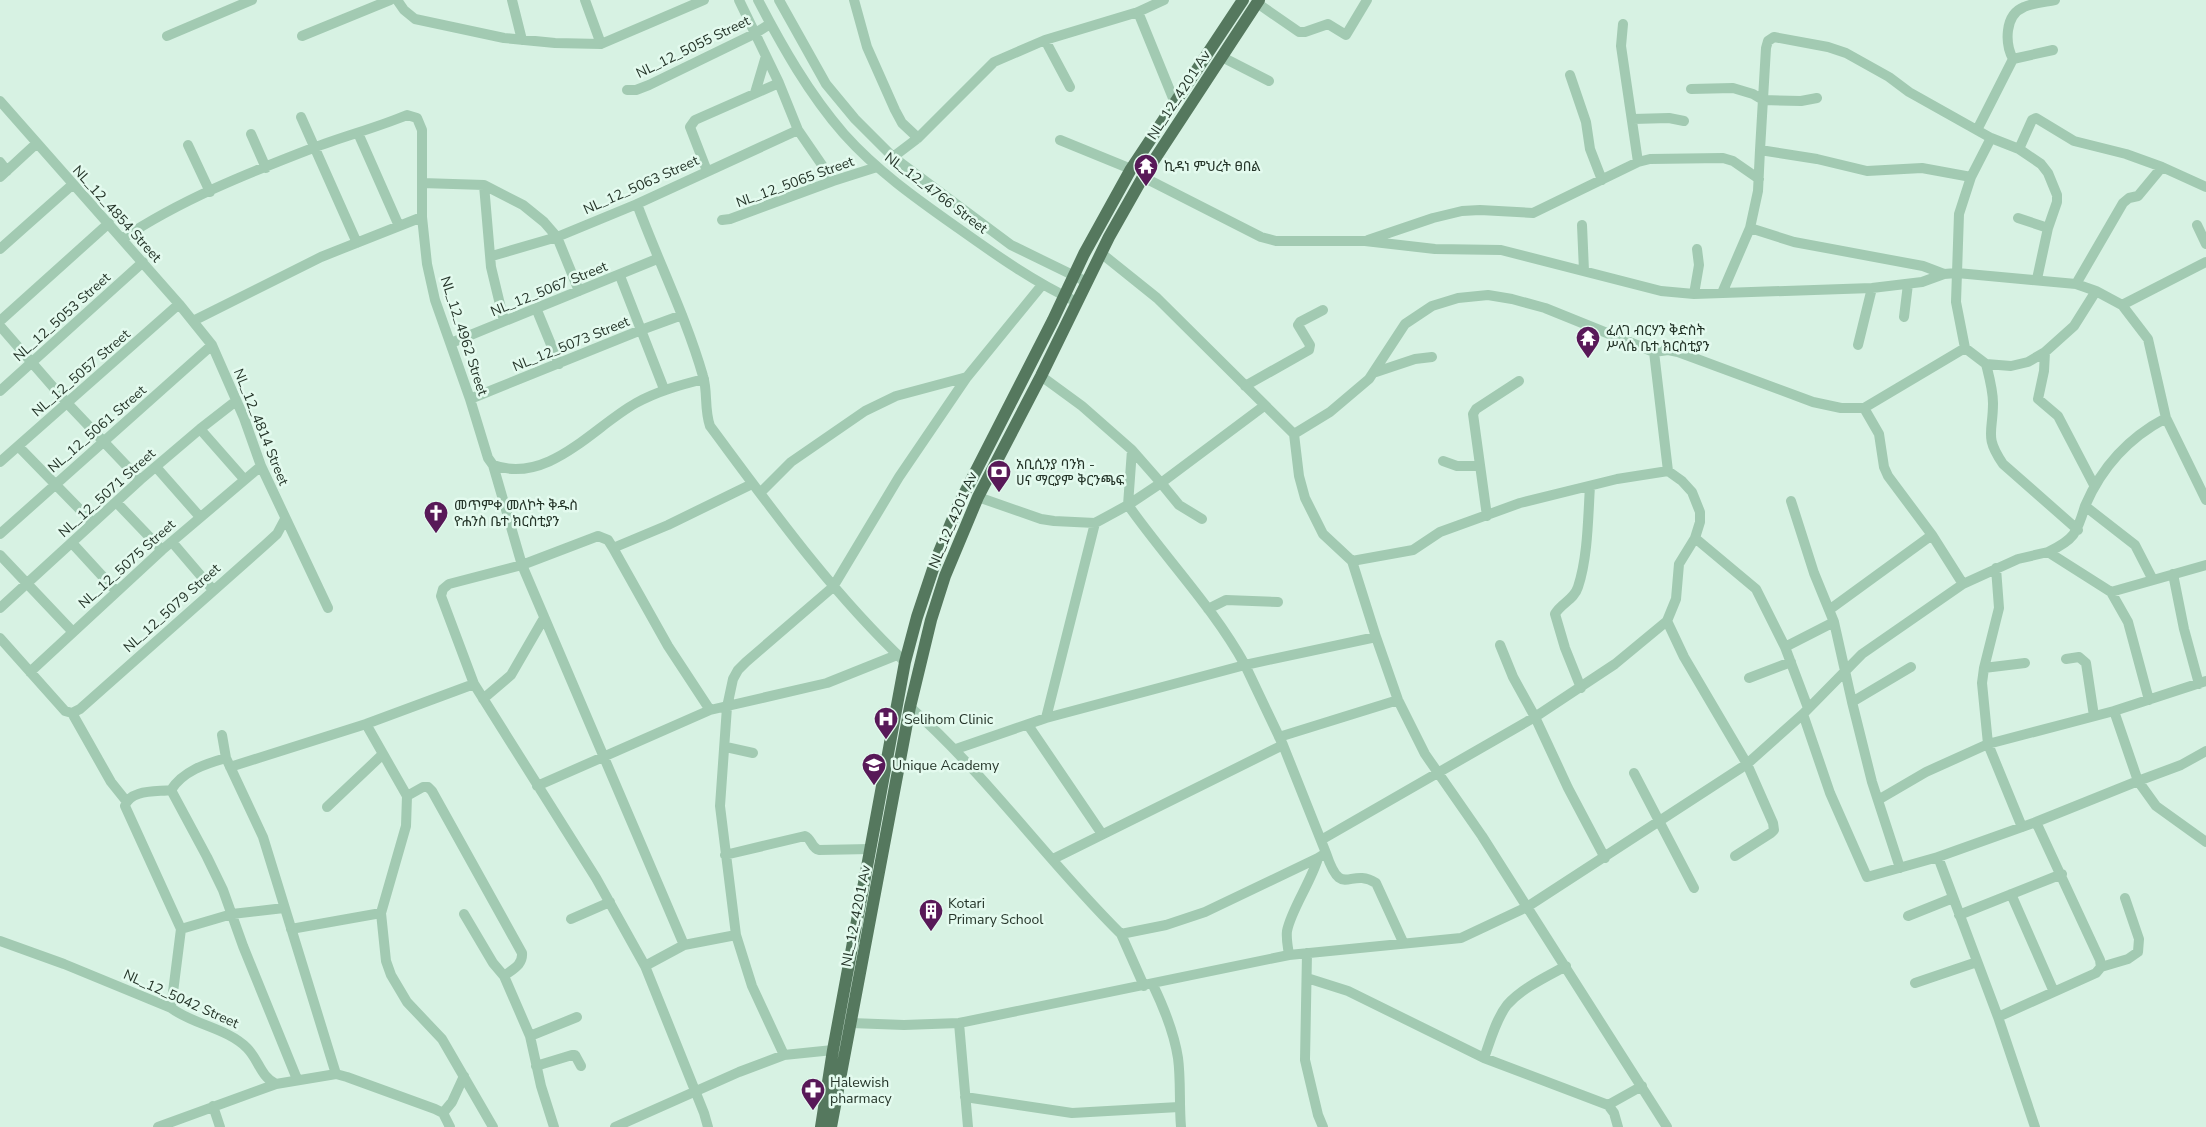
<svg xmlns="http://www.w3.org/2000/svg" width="2206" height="1127" viewBox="0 0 2206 1127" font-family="'Nunito Sans','Noto Sans Ethiopic',sans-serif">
<rect width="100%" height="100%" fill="#d7f2e3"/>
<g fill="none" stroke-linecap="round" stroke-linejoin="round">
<path stroke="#a2cab2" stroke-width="10" d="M397 0 404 10 415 19 504 38 555 43 601 44 704 0
M512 0 522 40
M585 0 601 44
M739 0 779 83 798 130 833 181
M758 0C782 46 809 94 844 134 877 171 917 199 958 228 996 255 1034 282 1077 302
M779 0 826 84 855 119 893 157 1011 245 1087 282
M854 0 867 47 895 110 902 123 918 138
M1257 3 1299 32H1305L1328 24 1346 35 1367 0
M1138 12 1175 103
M1623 24 1621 46 1638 162
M167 36 252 0
M302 36 390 0
M1045 40 1070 87
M1222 57 1269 81
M2013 59C2005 44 2004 15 2024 7 2033 3 2045 2 2055 0
M2013 59 2053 50
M1570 75 1586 122 1590 149 1602 180
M1691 89 1733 88 1753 94 1763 100 1801 101 1817 98
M627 90H636L649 85 754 34 770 24
M755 93 766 56
M0 101 179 304 212 345 244 418 261 466 328 608
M301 117 357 243
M1633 119 1669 118 1684 121
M1977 130 2013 59
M358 133 399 226
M251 134 266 168
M1060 140 1131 169
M188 145 210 192
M2019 149 2032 120 2036 118 2074 141 2126 154 2162 167 2206 187
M1760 150 1766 48 1768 41 1774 37 1828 47 1846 53 1889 77 1909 92 1991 138
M893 157 918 138 994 62 1045 40 1138 12 1164 0
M0 162 7 171
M707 171 690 127 695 120 779 83
M0 177 37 143
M1143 177 1261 237 1276 241H1365L1435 249 1501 250 1661 291 1694 294 1872 288 1922 282 1944 274 1957 273 2076 284 2096 291 2122 305 2148 339 2166 418 2206 500
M422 183 484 185 523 205 544 222 557 237 579 291
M484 185 491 267 504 321
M637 204C658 261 686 317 703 376 708 392 704 409 710 426 771 508 830 591 905 662
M2018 218 2048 228
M722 220 730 219 833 181 877 167
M1582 225 1584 271
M2197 225 2206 244
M1750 228 1758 191 1760 150 1817 159 1867 171 1922 168 1971 177
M122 239C180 200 248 173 313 148 344 136 376 128 407 115L417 118 422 130V217L427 264 435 300 470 399 488 458 493 465 522 565 684 945
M1368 240 1433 218 1462 211 1480 210 1533 213 1638 162 1650 159 1723 158 1733 161 1759 179
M0 249 72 185
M1101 253 1157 298 1294 434 1299 476 1305 498 1323 534 1352 561 1413 550 1440 532 1520 503 1617 479 1668 471 1682 481 1692 492 1700 512V522L1695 538 1679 564 1676 599 1667 621 1615 664 1535 717 1321 840
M492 256 557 237 637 204 798 130
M620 276 664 389
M2076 284 2123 203 2129 198 2138 196 2162 167
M1722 293 1750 228 1794 242 1923 266 1944 274
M1694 294 1699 265 1697 249
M2122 305 2206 262
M536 308 559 364
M1904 317 1908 284
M0 321 109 223
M193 321 321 257 422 217
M0 326 67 403 140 480
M451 343 657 259
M1858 345 1872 288
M1965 348 1986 364 2011 366 2028 362 2045 352 2074 326 2096 291
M2045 352 2044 371 2038 399 2058 416 2094 485
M1986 364C1989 376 1993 390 1993 403 1993 433 1984 436 2003 464L2078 530
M1376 372 1415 359 1432 357
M1041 376 1082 406 1132 450 1128 505
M1245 386 1309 350 1310 345 1298 325 1300 322 1323 310
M0 391 143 262
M470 399 641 330 682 315
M200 429 244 479
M1294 434 1330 412 1369 379 1405 324 1432 306 1458 298 1488 295 1512 299 1545 308 1654 352
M18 446 93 523
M1132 450 1161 483 1264 406
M1443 461 1457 466H1479
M0 462 179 304
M493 465C548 485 593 427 636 403 658 391 680 385 704 379
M156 467 200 517
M1668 471 1654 352 1668 350 1678 352 1813 402 1841 408H1864
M760 493 791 462 865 411 896 396 967 377 1042 285
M978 497 1041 519 1054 521 1095 523 1128 505C1166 559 1213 607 1245 665L1376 637 1398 700 1425 754 1482 836 1527 907 1747 764 1803 714 1862 654 1963 584 2018 559 2048 552 2111 592 2206 565
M1791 501 1814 573 1834 622 1852 702 1872 782 1900 868
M117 503 162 550
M1128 505 1161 483 1179 505 1202 519
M1487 516 1473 414 1476 409 1519 381
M0 534 212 345
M1932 535 1888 476 1884 467 1879 434 1864 408 1965 348 1956 302 1959 214 1971 177 1991 138 2019 149 2041 164 2048 173 2057 195V202L2048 228 2037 279
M1695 538 1756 589 1785 647 1808 708
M172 542 213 590
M72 543 116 591
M613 548 668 646 710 710
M2048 552C2074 540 2077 533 2085 506
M0 555 72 631
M1352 561 1376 637
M1996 568 1999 608 1984 668 1982 683 1988 744 2022 827
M2173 574 2184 629 2199 684
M2153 580 2135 545 2085 506C2102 466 2128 438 2166 418
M2111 592 2128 622 2149 700
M0 608 140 480 200 429 236 401
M1208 609 1226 600 1278 602
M1829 610 1932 535 1963 584
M1667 621 1684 657 1747 764 1773 823 1774 830 1771 833 1735 856
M0 638 65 711 72 713 111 782 127 802
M1500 645 1513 677 1535 717 1568 788 1605 858
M1785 647 1834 622
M2066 659 2079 657 2086 663 2094 716
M1984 668 2025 663
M30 672 162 550 261 466
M1749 678 1791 662
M1581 688 1565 648 1555 614C1561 603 1574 600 1578 587 1588 557 1588 517 1590 486
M483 699 511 675 544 618
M1852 702 1911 667
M910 707C988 776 1047 861 1121 934L1166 925 1205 912 1318 858
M2114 711 2206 681
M72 713 80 709 265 545 277 534 285 519
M1803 714 1830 793 1867 877 1938 857 2036 822 2138 781 2156 806 2206 842
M1046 718 1095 523
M366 724 407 796 406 826 381 913 386 961 391 975 407 1002 442 1039 493 1127
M1028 725 1102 834
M222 735 226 758
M1279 737 1398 700
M726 747 753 753
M956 749 1046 718 1245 665 1283 745 1326 853 1318 858C1311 882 1291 910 1287 931 1286 939 1288 947 1289 955
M230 767 366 724 474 684
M1634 773 1694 888
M537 786 710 710 827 683 897 655
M171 790C183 771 205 764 226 758L263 837 336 1074
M171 790 207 857 223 890 243 946 297 1079
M171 790C157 792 130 789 125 806L181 929 171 1008
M407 796 423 787H428L432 791 522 953C523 965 513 969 504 976L530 1036 541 1086 554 1127
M1878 800 1926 772 1988 744 2114 711 2138 781 2181 765 2206 751
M327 807 383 754
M1326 853C1342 901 1349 866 1376 883L1403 942
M725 855 805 836C812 839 811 848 819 850L870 849
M1938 857 1998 1017 2035 1127
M1053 859 1283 745
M2011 894 2054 992
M464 914 493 963 504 976
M1959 915 2062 874
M1908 916 1953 898
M571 919 610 902
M181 929 232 914 284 908
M291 929 381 913
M1121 934 1144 986
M0 941 64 964 171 1008C194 1025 227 1028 247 1048 259 1060 260 1076 276 1084L336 1074 347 1077 435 1109 443 1113 450 1127
M1307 953 1305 1060 1318 1115 1323 1127
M645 966 684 945 736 935
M2101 967 2128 959 2138 952 2139 939 2125 898
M1307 978 1348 991 1484 1058 1608 1105 1614 1113 1618 1127
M1915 983 1977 962
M1153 985C1164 1008 1174 1032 1178 1058 1181 1080 1179 1104 1181 1127
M1998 1017 2096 973 2101 967 2100 960 2036 822
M851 1023 904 1025 959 1023 1289 955 1461 938 1527 907 1667 1127
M959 1023 968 1127
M530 1036 577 1017
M784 1055 752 986 736 935 720 806 727 707 733 679 738 670 746 662 833 587 899 477 967 377
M1484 1058C1490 1042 1496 1019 1507 1005 1522 988 1546 977 1566 966
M536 1066 572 1055H575L581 1066
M965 1097 1072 1113 1179 1107
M1608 1105 1642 1086
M213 1106 220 1127
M443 1113 452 1102 464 1076
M158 1127 276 1084
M615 1127 739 1072 784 1055 833 1050
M708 1127 704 1113 645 966 596 878 474 684 441 596 443 589 449 584 522 565 598 536 608 540 613 548 668 525 752 484"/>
<path stroke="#55785e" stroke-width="12" d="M821 1127 833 1050 905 662 917 617 937 557 958 506 1053 320 1084 254 1131 169 1243 0
M831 1127 910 707 931 620 945 576 978 497 1041 376 1109 237 1143 177 1259 0"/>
</g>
<defs>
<symbol id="temple-pin" viewBox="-11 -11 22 30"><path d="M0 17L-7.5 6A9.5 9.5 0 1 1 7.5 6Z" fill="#581958" stroke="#e3faee"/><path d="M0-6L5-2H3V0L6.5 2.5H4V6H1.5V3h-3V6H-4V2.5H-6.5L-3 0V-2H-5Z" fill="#fff"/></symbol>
<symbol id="bank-pin" viewBox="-11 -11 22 30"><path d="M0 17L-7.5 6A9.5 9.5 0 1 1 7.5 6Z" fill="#581958" stroke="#e3faee"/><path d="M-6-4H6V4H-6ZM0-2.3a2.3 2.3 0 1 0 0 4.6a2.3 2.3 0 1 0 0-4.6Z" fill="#fff"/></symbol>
<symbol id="church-pin" viewBox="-11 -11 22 30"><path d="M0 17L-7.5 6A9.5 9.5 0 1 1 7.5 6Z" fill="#581958" stroke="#e3faee"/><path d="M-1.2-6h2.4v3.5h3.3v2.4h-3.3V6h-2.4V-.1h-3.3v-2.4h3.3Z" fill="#fff"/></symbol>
<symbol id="hospital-pin" viewBox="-11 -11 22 30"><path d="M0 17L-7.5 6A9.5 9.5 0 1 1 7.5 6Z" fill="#581958" stroke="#e3faee"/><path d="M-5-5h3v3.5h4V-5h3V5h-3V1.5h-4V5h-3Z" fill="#fff"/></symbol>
<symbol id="school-pin" viewBox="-11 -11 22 30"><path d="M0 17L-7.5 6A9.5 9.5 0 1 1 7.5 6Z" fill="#581958" stroke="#e3faee"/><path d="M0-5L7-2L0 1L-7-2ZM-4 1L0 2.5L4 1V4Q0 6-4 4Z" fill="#fff"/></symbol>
<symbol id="building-pin" viewBox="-11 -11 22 30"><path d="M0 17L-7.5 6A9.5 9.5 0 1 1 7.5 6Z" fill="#581958" stroke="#e3faee"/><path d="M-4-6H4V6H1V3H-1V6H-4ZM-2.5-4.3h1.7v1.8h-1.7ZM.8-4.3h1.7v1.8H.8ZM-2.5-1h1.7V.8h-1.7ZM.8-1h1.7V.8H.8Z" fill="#fff"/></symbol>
<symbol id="pharmacy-pin" viewBox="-11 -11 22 30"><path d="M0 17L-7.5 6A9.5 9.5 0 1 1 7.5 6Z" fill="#581958" stroke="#e3faee"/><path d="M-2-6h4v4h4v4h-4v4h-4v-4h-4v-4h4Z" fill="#fff"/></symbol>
</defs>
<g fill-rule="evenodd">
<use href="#temple-pin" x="1132" y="152" width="28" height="38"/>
<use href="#temple-pin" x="1574" y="324" width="28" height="38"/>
<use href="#bank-pin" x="985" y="458" width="28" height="38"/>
<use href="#church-pin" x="422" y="499" width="28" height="38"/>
<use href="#hospital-pin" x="872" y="705" width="28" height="38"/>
<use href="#school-pin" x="860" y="751" width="28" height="38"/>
<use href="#building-pin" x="917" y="897" width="28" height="38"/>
<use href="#pharmacy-pin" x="799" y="1076" width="28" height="38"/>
</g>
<g text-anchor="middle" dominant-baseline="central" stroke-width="5" stroke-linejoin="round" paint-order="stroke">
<g font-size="14" fill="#253529" stroke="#e3faee">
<text transform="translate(693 47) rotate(-26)">NL_12_5055 Street</text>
<text transform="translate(1179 95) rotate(-57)">NL_12_4201 Av</text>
<text transform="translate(795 182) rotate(-20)">NL_12_5065 Street</text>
<text transform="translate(641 185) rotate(-24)">NL_12_5063 Street</text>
<text transform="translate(936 193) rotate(37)">NL_12_4766 Street</text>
<text transform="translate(117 214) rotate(48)">NL_12_4854 Street</text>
<text transform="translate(549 289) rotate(-22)">NL_12_5067 Street</text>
<text transform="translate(62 317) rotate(-42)">NL_12_5053 Street</text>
<text transform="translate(464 336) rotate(72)">NL_12_4962 Street</text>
<text transform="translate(571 344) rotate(-22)">NL_12_5073 Street</text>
<text transform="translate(81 373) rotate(-41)">NL_12_5057 Street</text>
<text transform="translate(261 427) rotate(68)">NL_12_4814 Street</text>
<text transform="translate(97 429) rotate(-41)">NL_12_5061 Street</text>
<text transform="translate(107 493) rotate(-42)">NL_12_5071 Street</text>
<text transform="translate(953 520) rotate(-67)">NL_12_4201 Av</text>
<text transform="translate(127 564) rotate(-42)">NL_12_5075 Street</text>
<text transform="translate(172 608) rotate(-42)">NL_12_5079 Street</text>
<text transform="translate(856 916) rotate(-79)">NL_12_4201 Av</text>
<text transform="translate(181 999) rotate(24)">NL_12_5042 Street</text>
</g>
<g font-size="14" fill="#253529" stroke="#e3faee" text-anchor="start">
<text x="1164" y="166">ኪዳነ ምህረት ፀበል</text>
<text x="1606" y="330">ፈለገ ብርሃን ቅድስት<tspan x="1606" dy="16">ሥላሴ ቤተ ክርስቲያን</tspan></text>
<text x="1016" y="464">አቢሲንያ ባንክ -<tspan x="1016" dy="16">ሀና ማርያም ቅርንጫፍ</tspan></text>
<text x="454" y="505">መጥምቀ መለኮት ቅዱስ<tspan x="454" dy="16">ዮሐንስ ቤተ ክርስቲያን</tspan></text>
<text x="904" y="719">Selihom Clinic</text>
<text x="892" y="765">Unique Academy</text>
<text x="948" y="903">Kotari<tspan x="948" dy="16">Primary School</tspan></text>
<text x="830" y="1082">Halewish<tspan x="830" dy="16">pharmacy</tspan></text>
</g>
</g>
</svg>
